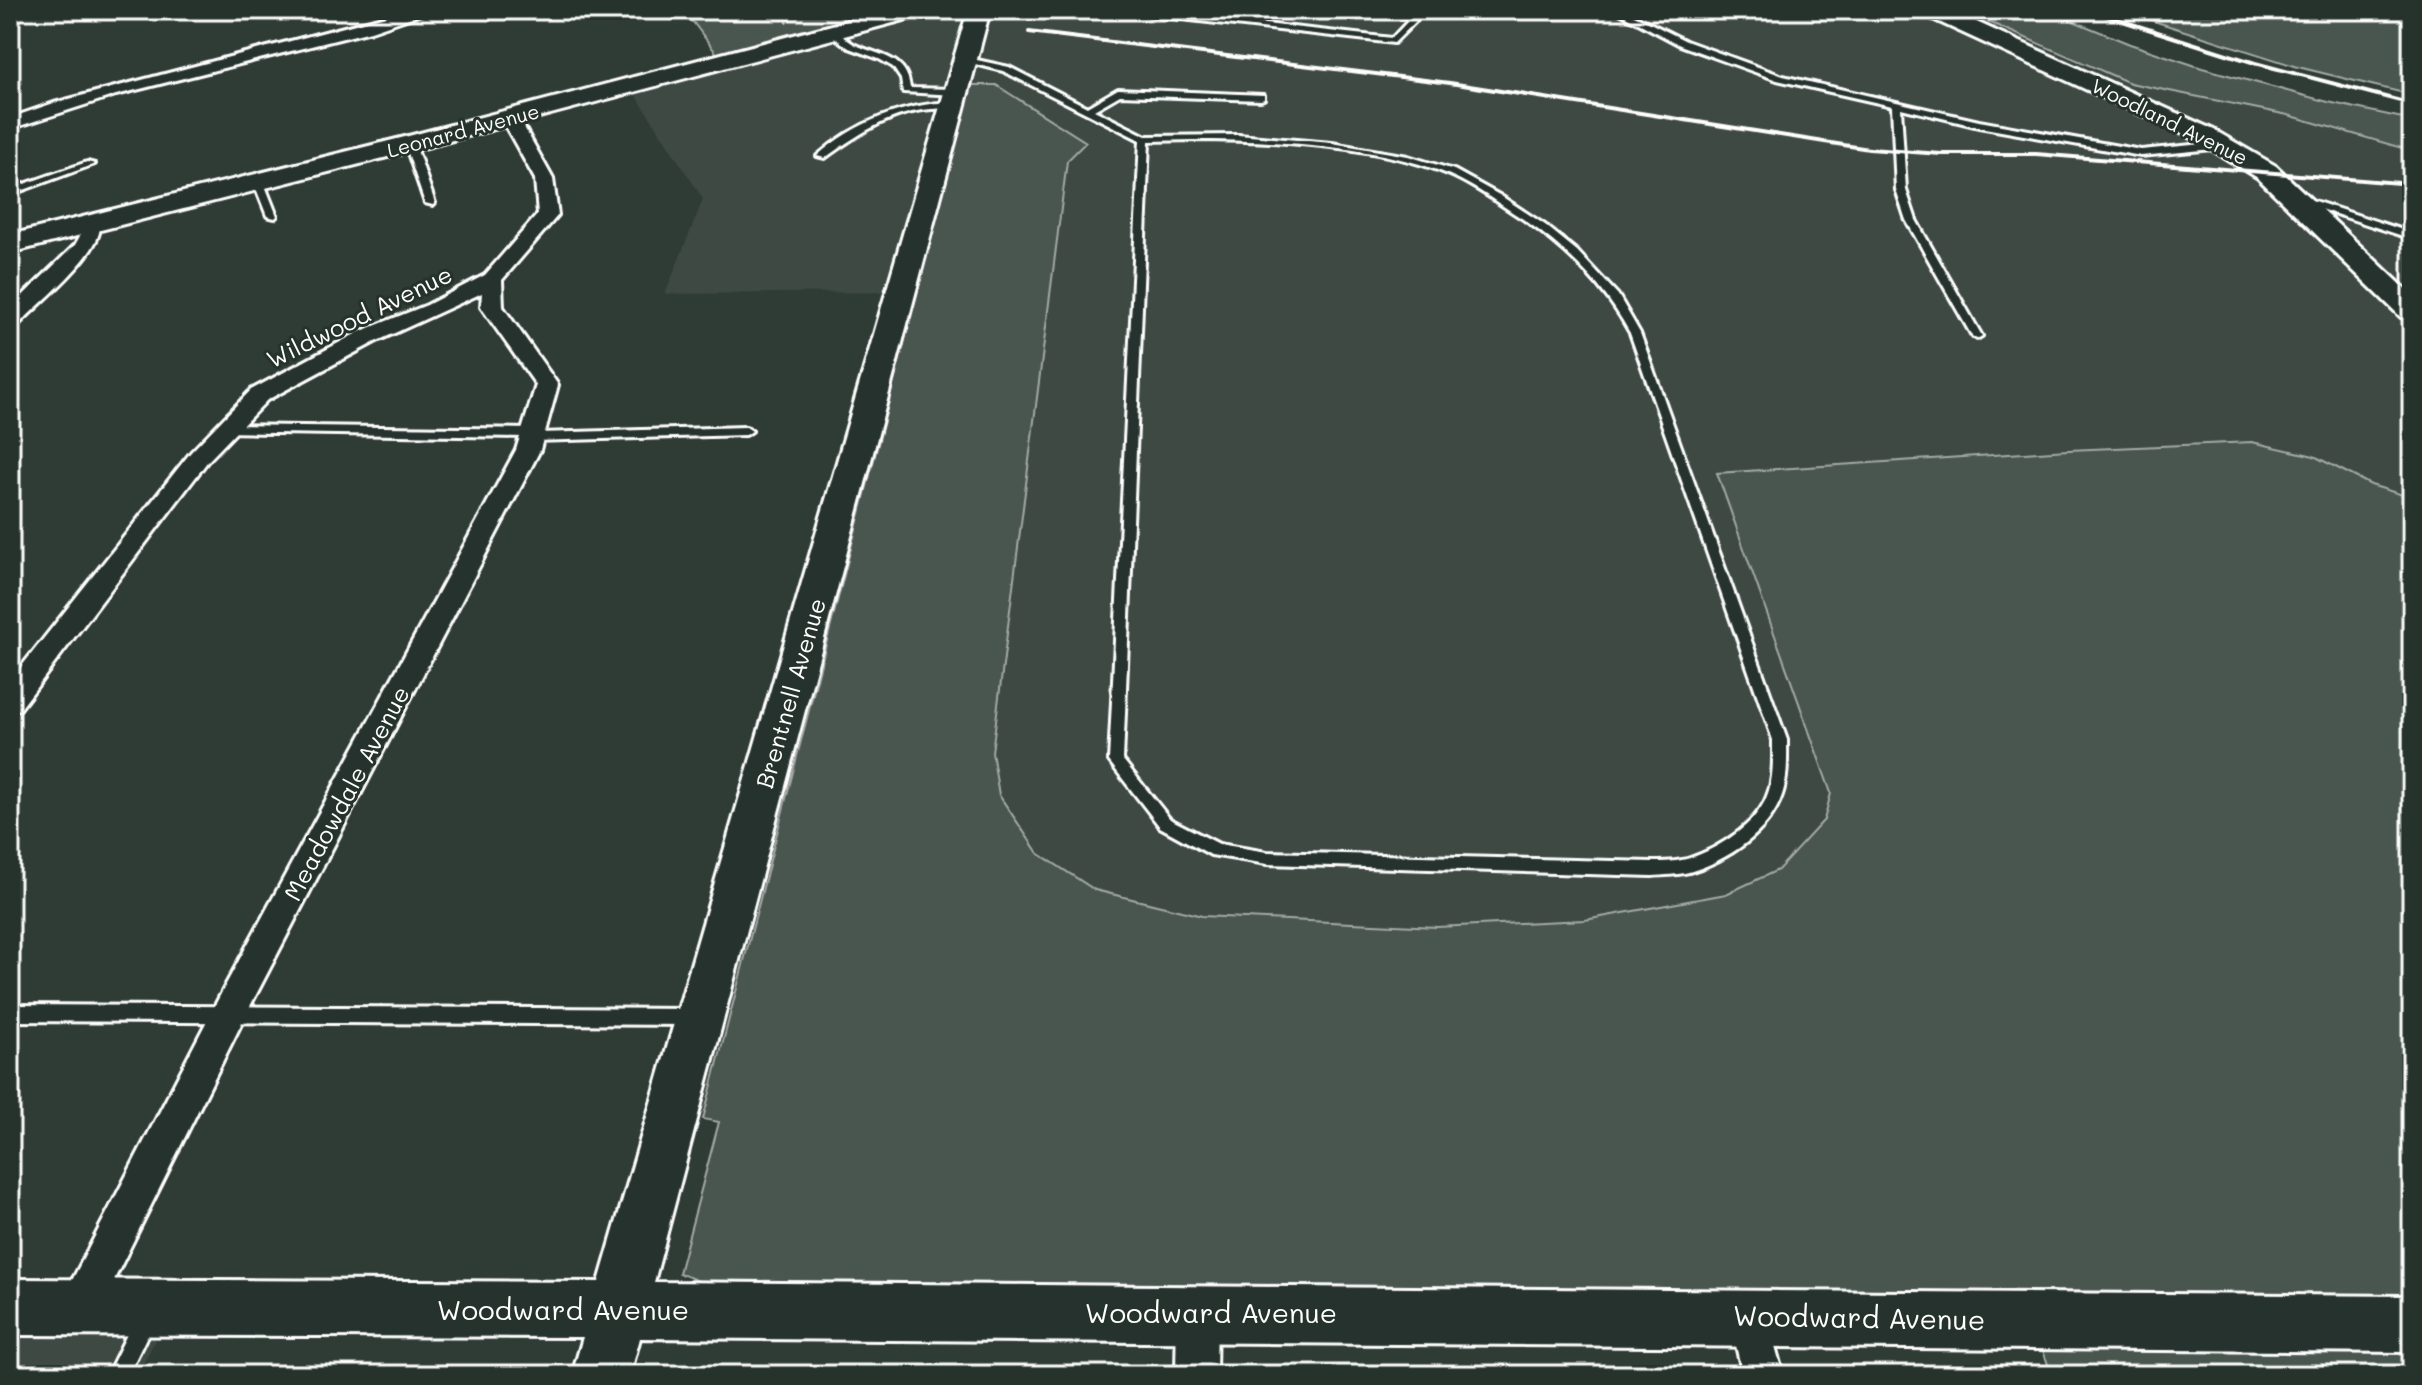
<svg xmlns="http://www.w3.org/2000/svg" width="2422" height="1385" viewBox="0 0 2422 1385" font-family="Mali,sans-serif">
<rect width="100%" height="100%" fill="#2f3b35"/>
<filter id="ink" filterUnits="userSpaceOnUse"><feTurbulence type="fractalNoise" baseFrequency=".0125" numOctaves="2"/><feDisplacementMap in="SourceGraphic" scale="16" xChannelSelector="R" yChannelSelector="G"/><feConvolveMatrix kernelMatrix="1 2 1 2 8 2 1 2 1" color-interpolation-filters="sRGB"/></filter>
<g filter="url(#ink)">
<path fill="#3c4842" d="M858 10H1961L2093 70 2288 115 2412 151V498L2371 485 2314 456 2252 442 2068 450 1717 473 1832 794 1824 820 1778 870 1726 894 1585 920 1437 927 1202 916 1095 890 1039 854 999 795 992 752 1067 160 1085 142 971 85 917 292 665 294 703 199 628 83 857 14Z
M10 1313 168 1314 138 1375H10Z"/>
<path fill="#4a544f" stroke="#a4aaa7" stroke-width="2" d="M530 10H858L841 25 720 58 693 22 665 12Z
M1961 10H2046L2130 44 2202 68 2328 102 2412 120V151L2288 115 2130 83Z
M2119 10H2412V95L2298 67Z
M971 85H996L1086 142 1067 161 992 752 999 795 1038 853 1095 890 1202 916 1437 927 1585 920 1726 894 1778 870 1824 820 1831 793 1717 473 2068 450 2252 442 2314 456 2371 485 2412 498V1303L718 1289 679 1273 719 1122 703 1119Z
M2042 1348 2412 1351V1375H2052Z"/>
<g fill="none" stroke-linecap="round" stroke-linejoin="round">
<defs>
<path id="lane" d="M1115 10H1140L1392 38 1408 21 1397 10H1405L1416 21 1394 43 1119 12Z
M1614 10H1624L1686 41 1783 76 1979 121 2141 150 2223 142 2228 145 2223 148 2141 156 1979 127 1901 108 1906 190 1916 220 1982 336 1977 339 1972 336 1906 220 1896 190 1892 106 1777 80 1680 45Z
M830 30C841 31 847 42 858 46 881 56 907 57 910 88L956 89 960 92 956 95 903 92 901 79 893 67 879 59 849 48 830 34Z
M963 57 1009 67 1087 107 1118 89 1264 95V99L1261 100 1120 95 1094 110 1146 136 1238 135 1332 143 1408 156 1454 170 1501 196 1545 225 1577 251 1618 295 1640 333 1787 740C1787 758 1788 778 1782 795 1769 834 1726 861 1689 872 1677 875 1664 875 1652 876L1267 864 1211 855 1160 827 1109 761 1140 140 1003 71 963 61ZM1192 140C1268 140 1381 145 1450 175 1476 186 1499 204 1523 219 1568 250 1604 285 1630 333L1773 740C1773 759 1774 779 1767 796 1756 825 1718 849 1690 858 1678 862 1664 862 1652 862L1267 852 1219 844 1170 819 1123 760 1149 141Z
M953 102 957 105 956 107C943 109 930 108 917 111 883 117 853 138 825 158L817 156C855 122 903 104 953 102Z
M407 142 415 144 435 203 433 205 425 203 405 144Z
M87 162 95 164 10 195V189Z
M256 181 264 183 277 216 275 218 267 216 254 183Z
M2302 197 2412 233V239L2299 202 2297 200Z
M226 425 533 429 539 433 746 427 752 431 746 435 532 441 526 437 222 432 220 429Z
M10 1005 692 1009 698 1012 700 1017 698 1022 692 1025 10 1021Z
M145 1309 152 1312 155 1319 128 1375H107L138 1312Z"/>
<path id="street" d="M409 10H422L424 13 371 31 116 95 10 129V118L54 103Z
M510 113 519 118 553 179 558 215 502 280 503 307 558 385 540 450 247 1012 93 1322 79 1328 65 1322 59 1308 65 1294 223 990 516 450 536 385 481 307 482 293 375 342 267 400 207 462 20 709 10 712V681L191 452 251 390 359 332 427 305 485 275 538 214 535 179 501 118Z
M90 220 100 226C100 255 39 303 18 325L10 326V308L75 245 80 236V226Z
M1197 1292 1211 1298 1217 1312 1216 1375H1176L1177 1312 1183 1298Z
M1749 1296 1763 1302 1783 1375H1743L1729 1316 1735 1302Z"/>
<path id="secondary" d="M889 10H926L923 15 419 149 10 253V235L401 138Z
M968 10H990L654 1282 2412 1296V1352L640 1338 630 1375H572L583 1337 10 1335V1279L599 1282Z
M1921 10H1950L2214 130 2276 166 2412 295V320L2401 317 2258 178 2196 140 1924 15Z"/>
</defs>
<use href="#lane" stroke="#fff" stroke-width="6"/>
<use href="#street" stroke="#fff" stroke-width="6"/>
<use href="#secondary" stroke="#fff" stroke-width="6"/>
<path stroke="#fff" stroke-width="3" stroke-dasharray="1 4" stroke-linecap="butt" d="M764 10 788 22"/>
<use href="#lane" fill="#26332d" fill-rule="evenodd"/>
<use href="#street" fill="#26332d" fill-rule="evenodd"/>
<use href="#secondary" fill="#26332d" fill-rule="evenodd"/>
<path stroke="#fff" stroke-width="4" d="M2088 10 2255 63 2412 104
M1029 32 1450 83 1869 149 1942 154H2036L2412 184"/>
</g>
</g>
<g text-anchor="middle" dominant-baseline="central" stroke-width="6" stroke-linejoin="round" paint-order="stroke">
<g font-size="20" fill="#fff" stroke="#26332d">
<text transform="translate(2170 121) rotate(26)">Woodland Avenue</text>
<text transform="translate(463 130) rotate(-15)">Leonard Avenue</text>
</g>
<g font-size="24" fill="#fff" stroke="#26332d">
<text transform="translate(359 316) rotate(-26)">Wildwood Avenue</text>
<text transform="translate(790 693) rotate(-74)">Brentnell Avenue</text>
<text transform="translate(346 793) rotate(-62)">Meadowdale Avenue</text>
</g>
<g font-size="28" fill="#fff" stroke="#26332d">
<text x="563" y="1309">Woodward Avenue</text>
<text x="1211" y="1312">Woodward Avenue</text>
<text transform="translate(1859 1317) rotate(1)">Woodward Avenue</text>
</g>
</g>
<rect width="2422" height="1385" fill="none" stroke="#26332d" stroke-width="40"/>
<rect x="20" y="20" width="2382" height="1345" fill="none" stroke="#fff" stroke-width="3" filter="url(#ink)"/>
</svg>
